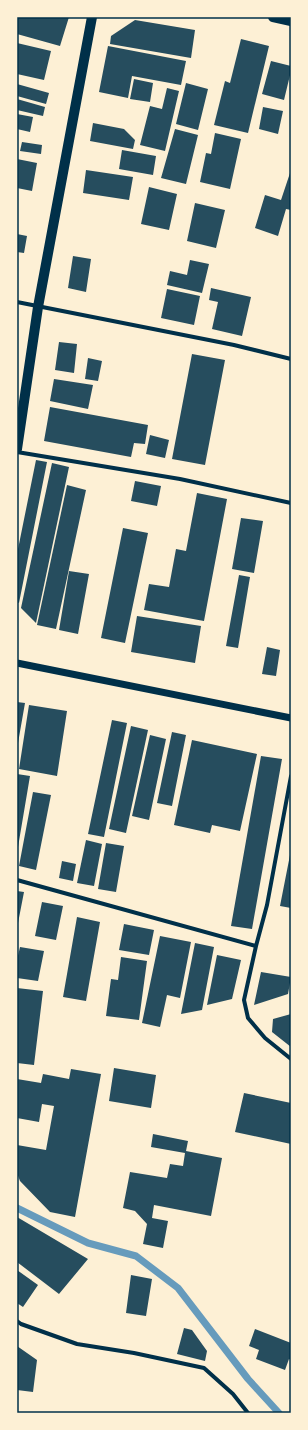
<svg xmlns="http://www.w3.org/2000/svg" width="308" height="1430" viewBox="0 0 308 1430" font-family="'Work Sans',sans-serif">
<rect width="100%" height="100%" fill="#fdf0d5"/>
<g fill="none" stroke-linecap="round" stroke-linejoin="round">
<path stroke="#669bbc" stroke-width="7" d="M17 1208 88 1243 136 1256 178 1288 248 1379 279 1413"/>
</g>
<path fill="#264d5e" d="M18 17H69L60 46 17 34Z
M135 20 195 30 191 58 110 44 111 36Z
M241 39 269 46 248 133 214 125 225 81 230 83Z
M17 43 51 51 44 80 17 74Z
M108 46 186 61 181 85 132 76 128 98 99 92Z
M271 61 291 66V71L284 100 262 94Z
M134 79 153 83 150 102 130 99Z
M186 83 208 89 198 130 176 124Z
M17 84 49 93 46 104 17 96Z
M167 88 179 91 165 151 140 145 150 106 162 109Z
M17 99 45 107 43 116 17 110Z
M263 107 283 111 278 134 259 129Z
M17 114 33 117 30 132 17 129Z
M93 123 124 129 135 140 133 149 90 141Z
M175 129 198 135 186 184 161 178Z
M215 133 241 139 230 189 200 182 206 153 211 154Z
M22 142 42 145 41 154 20 151Z
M122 150 156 156 153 175 119 169Z
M17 159 37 163 32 191 17 188Z
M86 170 133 177 129 200 83 193Z
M291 170V210L286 209 278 236 255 228 265 195 281 200Z
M149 187 177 194 169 230 141 224Z
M195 203 225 210 216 248 187 241Z
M17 234 27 236 24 253 17 252Z
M73 256 91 259 86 292 68 288Z
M190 260 209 264 202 293 167 285 170 271 187 275Z
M211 288 251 297 242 336 212 329 218 302 209 300Z
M167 289 200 296 194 325 161 318Z
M59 342 77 344 74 373 55 370Z
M192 354 225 360 205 465 172 459Z
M88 358 102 361 98 381 85 379Z
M54 379 93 385 88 409 50 401Z
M50 407 148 425 145 444 134 443 131 457 44 441Z
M150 435 169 440 165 458 146 454Z
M36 460 47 462 19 603 17 602V554Z
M52 463 69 467 36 623 21 608Z
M135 481 161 486 157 506 131 501Z
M67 485 86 490 56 629 37 625Z
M197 493 227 499 204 621 144 610 149 584 169 587 176 549 186 551Z
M241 518 263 521 254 573 232 569Z
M123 528 148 533 125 643 101 638Z
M69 571 89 574 78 634 59 630Z
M239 575 250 577 238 648 226 646Z
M137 616 201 626 195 663 131 652Z
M267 647 280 650 276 676 262 674Z
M17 702 25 703 18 743H17Z
M29 705 67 711 57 776 19 769Z
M112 720 127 723 104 837 88 834Z
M131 726 148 730 126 833 109 829Z
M172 732 186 735 172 806 157 803Z
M150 735 166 739 149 820 132 816Z
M192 740 257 754 240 831 212 825 210 833 174 825Z
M261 756 282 759 252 929 231 926Z
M17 774 30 776 18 847 17 846Z
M33 792 51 795 36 870 19 866Z
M86 840 102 844 94 886 77 883Z
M106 843 124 846 116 892 98 889Z
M290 855H291V908L280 906Z
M62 861 76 864 73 881 59 878Z
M17 891 24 892 18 923H17Z
M42 902 63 906 56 940 35 936Z
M77 917 100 922 86 1001 63 997Z
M124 924 154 930 149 955 119 950Z
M160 936 191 942 180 998 167 995 160 1027 142 1023Z
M195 943 214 947 202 1010 181 1014Z
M20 947 44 951 38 981 17 978V960Z
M217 955 241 960 232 999 207 1005Z
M121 957 147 961 139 1020 106 1016 111 979 118 980Z
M261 972 291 977 288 994 254 1005Z
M17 988 43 991 34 1065 17 1063Z
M291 1014V1047L272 1032 273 1019Z
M114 1068 156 1075 151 1108 109 1101Z
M71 1069 101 1074 75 1217 50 1212 20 1181 17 1173V1145L46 1150 54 1106 42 1104 39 1122 17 1118V1079L41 1083 43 1074 69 1079Z
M244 1093 291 1103V1144L235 1132Z
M153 1134 188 1141 186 1151 222 1158 211 1216 154 1205 152 1218 168 1221 163 1248 143 1244 147 1224 135 1211 123 1208 130 1172 167 1178 170 1164 183 1166 185 1153 151 1147Z
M17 1217 88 1259 59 1294 17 1262Z
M17 1270 38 1285 23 1307 17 1303Z
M131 1275 152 1279 146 1316 126 1313Z
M184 1328 192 1330 207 1351 205 1361 177 1354Z
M255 1329 291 1343V1360L289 1359 285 1370 256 1359 259 1350 249 1346Z
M17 1346 37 1360 33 1392 17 1390Z"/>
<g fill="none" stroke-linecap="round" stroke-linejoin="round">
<path stroke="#003049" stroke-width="4" d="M17 302 234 345 291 359
M17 452 180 479 291 503
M291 776 267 905 256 946 244 1000 248 1018 265 1038 291 1059
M17 880 256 946
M17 1321 21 1324 77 1344 134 1353 204 1368 233 1394 248 1413"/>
<path stroke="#003049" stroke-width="7" d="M17 663 291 718"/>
<path stroke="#003049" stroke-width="10" d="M273 17 291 21
M17 449 38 307 92 17"/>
</g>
<rect width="308" height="1430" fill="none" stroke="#fdf0d5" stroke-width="36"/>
<rect x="18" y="18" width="272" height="1394" fill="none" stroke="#003049" stroke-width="1.5"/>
</svg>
